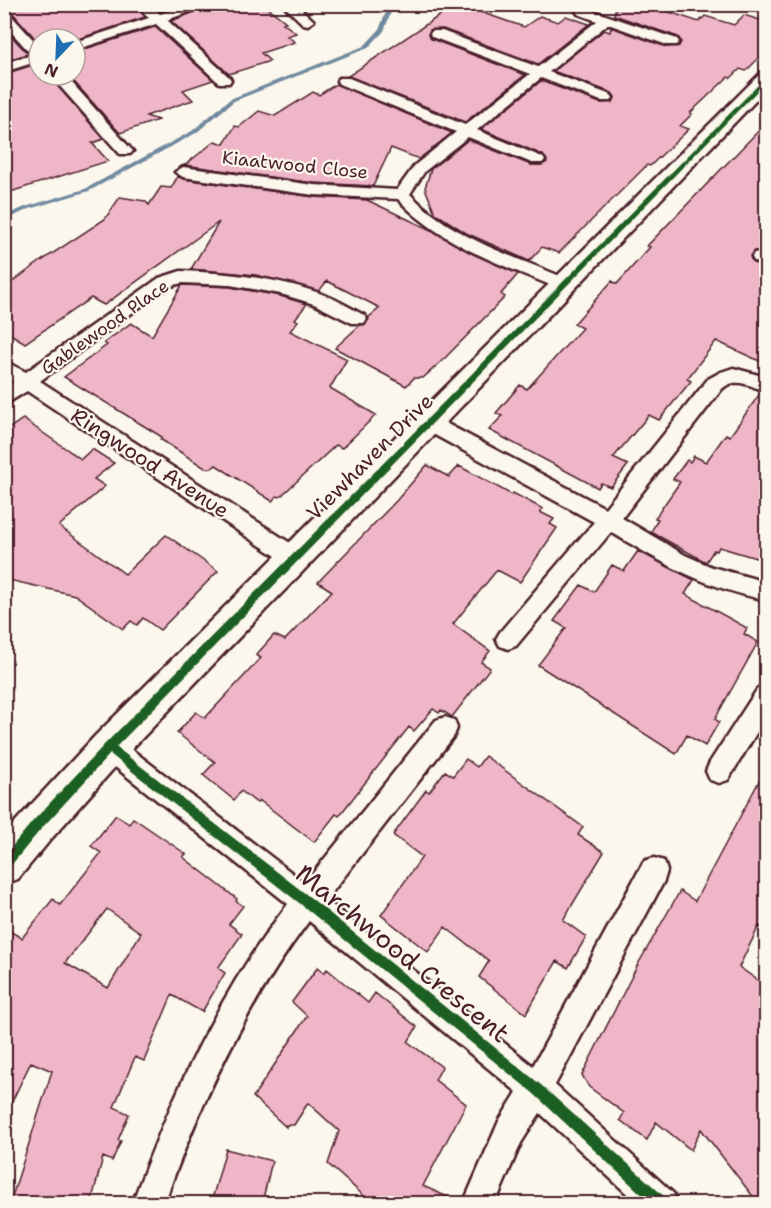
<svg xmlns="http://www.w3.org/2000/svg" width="771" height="1208" viewBox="0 0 771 1208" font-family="'Shantell Sans',sans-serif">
<rect width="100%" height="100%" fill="#fbf7ec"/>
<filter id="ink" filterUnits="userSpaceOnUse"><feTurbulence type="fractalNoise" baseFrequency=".0167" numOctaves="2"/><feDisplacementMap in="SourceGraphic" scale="12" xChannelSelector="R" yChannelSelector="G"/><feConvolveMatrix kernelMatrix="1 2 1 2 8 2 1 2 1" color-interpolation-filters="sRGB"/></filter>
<g filter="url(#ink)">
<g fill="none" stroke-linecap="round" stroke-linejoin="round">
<path fill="#71899f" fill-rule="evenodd" d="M389 4H394L384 31 368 48 234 101 196 133 89 191 29 209 4 221V216L25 207 85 189 192 131 230 99 364 46 379 30Z"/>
</g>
<path fill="#efb6c7" stroke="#4a1f2b" stroke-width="1.5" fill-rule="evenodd" d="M4 4H134L145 17 75 40 39 39V43L11 11 4 10Z
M237 4H263L286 22 283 23 296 33 287 36 295 42 261 53 270 61 229 74 171 21 213 5 221 9Z
M457 4 524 27 540 16 558 22 566 16 589 24 538 64 443 29 430 30 428 35 431 39 525 75 465 122 348 76Z
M626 4 654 7 699 22 705 16 734 25 744 15 766 22V51L746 71 740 69 731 78 728 77 690 113 692 114 680 126 689 129 650 166 647 165 559 253 542 247 529 261 466 233 435 213 425 188 431 169 468 140 531 165H542L547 162 543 155 481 129 541 81 600 103 613 102 615 97 612 93 553 71 604 30 610 32 611 27 666 47 679 46 681 41 678 37 614 15 616 6 625 7Z
M155 27 213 80 183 90 193 100 146 116 158 120 120 133 68 75H75V52Z
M4 28 28 54 4 61Z
M39 63V75H48L104 139 92 143 108 161 4 194V74Z
M336 84 452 133 419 159 391 148 373 186 314 183 185 165 215 141 224 144 235 126 239 127 259 111 275 116 313 92 319 95Z
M766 123V251H754L750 256 753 263 766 266V364L716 341 687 379 691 381 659 420 649 415 613 458 628 465 611 487 601 483 598 488 489 430 502 416 496 413 520 385 527 389 582 328 574 324 612 281 617 284 650 247 647 246Z
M178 176 183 179 314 197 367 200 433 231 473 254 518 274 501 294 505 297 443 360 423 378H414L406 386 335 348 360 325 366 324 369 317 380 308 327 281 319 291 256 275 191 269 219 222 104 305 91 298 25 343 4 330V288L41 261 105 219 120 197 145 201 149 205 161 187 171 188Z
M182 285 230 287 280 296 307 304 295 319 298 321 290 331 347 359 330 388 376 415 342 448 336 445 280 497 277 496 272 501 216 465 212 468H205L160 439 162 437 64 377 107 345 104 343 131 323 152 336Z
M761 392 766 393V561L719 547 717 551 714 550 706 562 651 532 658 519 655 518 680 482 673 479 687 460 690 462 694 456 706 462 726 434 730 436Z
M23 419 81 459 92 449 114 463 94 479 105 486 59 526 125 574 166 535 218 571 160 630 143 618 137 625 131 621 123 629 75 595 4 579V432Z
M427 465 449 477 459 466 512 495 513 493 543 509 540 512 554 519 550 524 557 528 520 582 497 570 453 624 490 651 481 662 490 668 452 717 441 710 439 713 433 709 414 731 409 727 339 816 336 814 314 842 259 800 257 803 241 791 234 800 203 775 215 762 177 733 196 712 205 718 261 658 256 655 274 635 285 640 332 591 318 582 397 500Z
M638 551 694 580 685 594 747 628 744 634 758 642 715 719 719 722 705 746 687 735 676 754 538 665 566 628 554 621 581 585 594 592 612 565 624 571Z
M485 756 583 827 578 835 604 852 563 920 586 937 568 968 557 961 526 1014 479 977 489 961 445 927 428 952 381 915 422 857 393 835 426 790 429 792 445 771 453 776 466 759 477 767Z
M766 768V931L759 926 739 967 766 986V1203H758L701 1129 691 1150 656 1122 647 1140 620 1120 624 1113 589 1087 582 1075 637 966 680 891 695 901Z
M116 815 129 824 133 818 186 854 183 857 237 899 236 901 243 906 229 924 242 934 218 968 225 973 202 1012 172 995 144 1061 135 1057 114 1107 129 1114 118 1140 121 1141 112 1161 103 1157 91 1203H10L52 1071 31 1062 4 1118V928L22 938 53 899 60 905 101 853 91 846ZM107 909 141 933 108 988 65 963Z
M318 967 324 973 327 969 368 1003 375 993 417 1027 408 1042 442 1067 435 1080 466 1104 423 1186 461 1203H372L328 1164 339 1131 308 1103 294 1125H286V1127L253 1097 307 1016 292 1002Z
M226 1149 272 1161 262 1203H211Z"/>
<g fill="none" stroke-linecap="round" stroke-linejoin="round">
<defs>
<path id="street" d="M136 4H150L160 14 191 4H211L167 20 229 77 231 80 229 83H219L156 24 75 50V42L149 18Z
M282 4H296L314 21 308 25 303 24Z
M582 7 677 39 679 42 677 45H667L608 24 549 72 611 95 613 98 611 101H601L541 78 477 130 542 157 545 160 542 163H532L468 137 425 171 410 194C453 239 516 257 572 281L575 285 572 289H560C503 265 441 245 398 199L314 195 183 177 175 172 183 167 314 185 397 190 415 165 456 132 339 84 337 81 339 78H349L465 125 530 74 432 37 430 34 432 31H442L538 67 597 21 578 14 576 11Z
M4 12 9 13 39 46V61L4 72V63L32 55 4 24Z
M50 75H65L130 148 133 151 130 154H120Z
M760 252 766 253V264L754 261 752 257 754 253Z
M181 271C230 273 281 278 327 296 340 301 352 309 364 315L367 319 364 323H352L314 304 281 294 230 285 182 283 171 286 144 304 40 381 304 552 307 558 304 564 296 567 288 564 27 391 4 405V388L13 382 4 376V361L26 372 159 278Z
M733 368 766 377V391C750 387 737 376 722 389L622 518 685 555 712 567 766 582V600C704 587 665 565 611 532L516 646 508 649 500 646 496 639 500 632 594 522 422 428 419 423 422 418 429 416 436 418 605 508 708 379 721 372Z
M766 685V717L728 780 719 783 710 780 706 771 710 762 758 688Z
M445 717 454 720 457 728 454 736 326 900 533 1066 644 861 654 858 664 861 667 871 664 881 555 1085 673 1193 678 1204H638L540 1113 521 1143 495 1204H463L499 1121 517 1092 309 921C245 1006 200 1103 164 1204H132C171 1098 218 994 288 904L100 755 97 747 100 739 109 735 118 739 305 883 436 720Z"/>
<path id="secondary" d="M766 73V90L122 759 51 839 18 879 4 884V834L96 735 759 75Z"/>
</defs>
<use href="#street" stroke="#4a1f2b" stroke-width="5"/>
<use href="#secondary" stroke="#4a1f2b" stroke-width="5"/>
<use href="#street" fill="#fbf7ec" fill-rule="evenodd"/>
<use href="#secondary" fill="#fbf7ec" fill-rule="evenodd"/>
<defs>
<path id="cycleway" d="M766 77V82L116 747 311 898 541 1085 667 1199 668 1204H652L533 1093 303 906 110 754 41 829 8 869 4 870V856L33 821 105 744Z"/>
</defs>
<use href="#cycleway" stroke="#fbf7ec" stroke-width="4"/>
<use href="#cycleway" fill="#1b5e20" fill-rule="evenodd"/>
</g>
</g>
<g text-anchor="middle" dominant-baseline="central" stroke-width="4.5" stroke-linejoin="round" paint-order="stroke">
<g font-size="18" fill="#4a1f2b" stroke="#fbf7ec">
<text transform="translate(295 165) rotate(6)">Kiaatwood Close</text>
<text transform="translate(105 327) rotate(-35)">Gablewood Place</text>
</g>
<g font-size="21" fill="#4a1f2b" stroke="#fbf7ec">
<text transform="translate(370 457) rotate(-45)">Viewhaven Drive</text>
<text transform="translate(150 463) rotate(33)">Ringwood Avenue</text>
</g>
<g font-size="26" fill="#4a1f2b" stroke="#fbf7ec">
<text transform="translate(403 953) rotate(39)">Marchwood Crescent</text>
</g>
</g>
<rect width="771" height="1208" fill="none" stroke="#fbf7ec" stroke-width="24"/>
<rect x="12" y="12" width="747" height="1184" fill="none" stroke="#4a1f2b" stroke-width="2" filter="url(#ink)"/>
<g transform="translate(57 57) rotate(203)"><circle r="28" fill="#fbf7ec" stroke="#b4a19f" stroke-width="1.5"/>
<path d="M0-4.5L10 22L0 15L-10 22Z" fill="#1f6fb2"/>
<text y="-9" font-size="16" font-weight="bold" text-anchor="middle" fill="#4a1f2b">N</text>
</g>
</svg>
